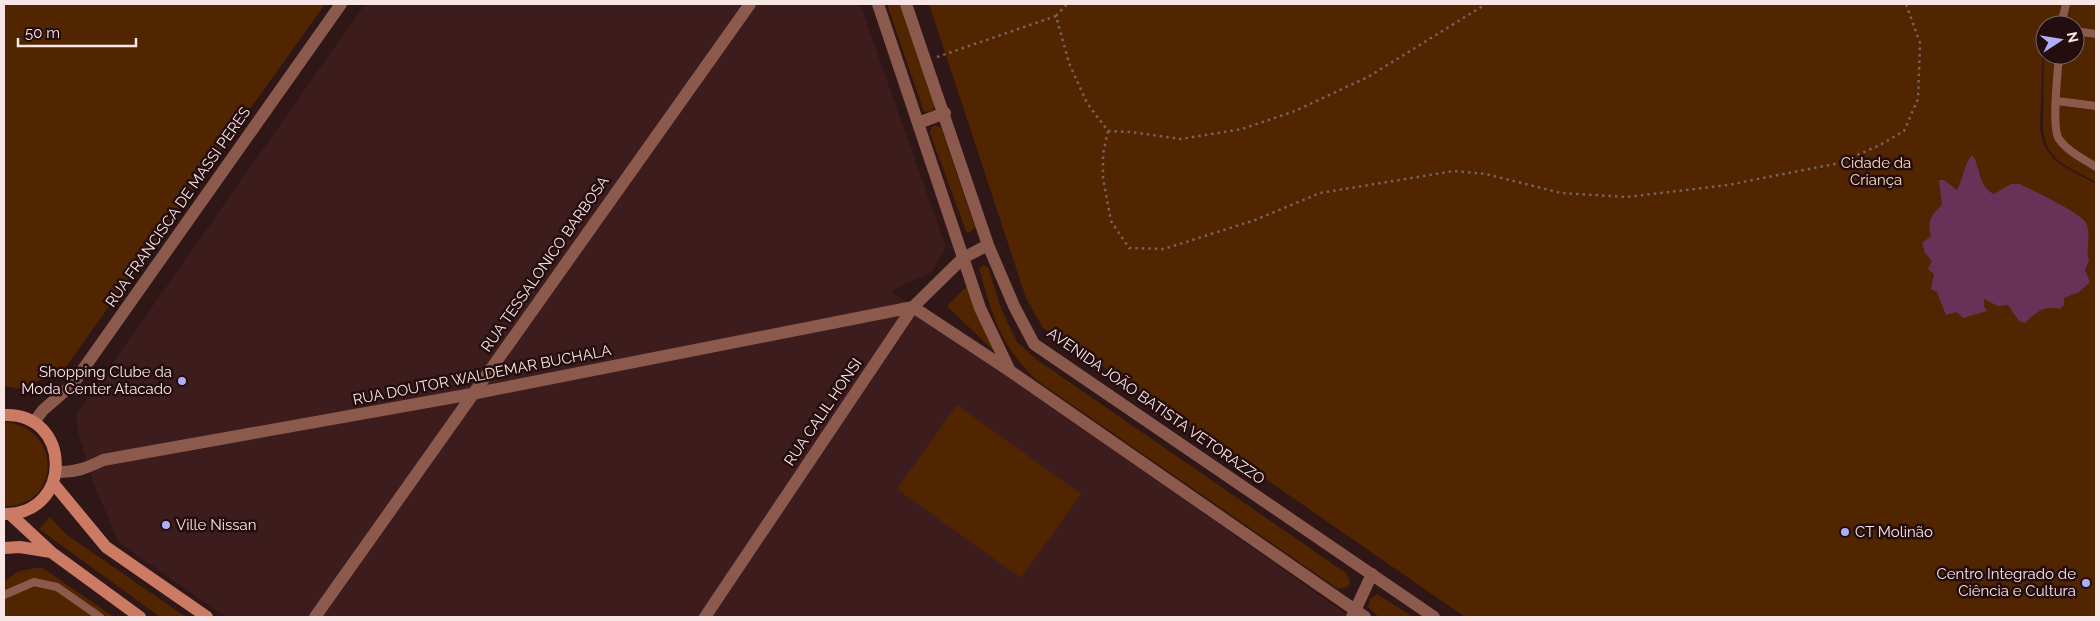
<svg xmlns="http://www.w3.org/2000/svg" width="2100" height="621" viewBox="0 0 2100 621" font-family="Raleway,sans-serif">
<rect width="100%" height="100%" fill="#2f1617"/>
<path fill="#3c1c1d" d="M365 4H860L946 247 931 272 891 291 1350 617H226L119 543 94 485 78 432 76 415Z"/>
<path fill="#502500" fill-rule="evenodd" d="M4 4H325L65 368 22 389 4 386Z
M887 4H900L935 104 932 111 924 112Z
M929 4H2096V182C2070 167 2045 162 2043 128L2044 13 2040 128C2044 163 2069 168 2096 184V617H1465L1095 361 1043 328 1026 298ZM2045 25H2075V55H2045Z
M935 125 941 127 975 227 969 233 966 231 930 133 931 128Z
M983 265 988 267 1001 308 1017 342 1036 359 1346 573 1350 581 1348 587 1338 589 1035 379C999 344 993 315 979 269Z
M968 285 996 353 947 306Z
M957 405 1081 494 1021 578 897 489Z
M6 422C64 429 60 508 4 506V423Z
M50 517 67 535 186 617H160L39 529Z
M41 567 114 617H4V581L19 571Z
M1377 594 1413 617H1379L1368 607 1370 599Z"/>
<path fill="#6a3158" d="M1972 155C1982 168 1977 186 1994 194L2011 184H2019C2031 189 2083 214 2086 223 2092 235 2085 246 2089 261L2085 270 2090 282 2079 292 2064 298V305L2060 309C2045 305 2036 312 2025 323L2019 321 2008 305 1998 306 1984 299V306L1987 311 1963 318 1957 312 1946 315 1937 292 1931 289 1934 274 1928 269 1932 261 1925 253 1922 243 1931 236C1927 221 1931 215 1942 205L1939 180H1944L1957 190C1964 178 1963 165 1972 155Z"/>
<g fill="none" stroke-linecap="round" stroke-linejoin="round">
<path stroke="#776161" stroke-width="2.5" stroke-dasharray="2.5 4" stroke-linecap="butt" d="M1056 16 1067 4
M937 57 1056 16 1069 63 1087 103 1108 131
M1108 131 1103 154V178L1111 221 1129 248 1164 249 1255 220 1320 193 1454 171 1486 174 1561 193 1626 197 1728 185 1839 163 1880 145 1904 131 1918 99 1920 43 1906 4
M1108 131 1131 132 1181 139 1242 129 1295 111 1368 77 1486 4"/>
<path stroke="#8c5a4c" stroke-width="8" d="M2061 25 2066 4
M2075 31 2096 34
M2059 55C2058 71 2051 128 2059 139 2068 152 2084 159 2096 167
M2057 101 2096 106
M4 595 34 582 57 587 100 617"/>
<path stroke="#8c5a4c" stroke-width="12" d="M878 4 980 308 1010 371 1365 617
M906 4 988 245 1014 306 1034 344 1434 617
M918 123 945 113
M34 422 43 410 72 385 341 4
M56 472C74 473 87 468 103 460L472 394 913 307 1010 371
M315 617 750 4
M705 617 913 307 963 258 988 245
M1352 617 1372 574"/>
<path stroke="#cb7b64" stroke-width="12" d="M4 415C72 412 74 515 4 514
M53 483 106 547 207 617
M10 514 51 552 140 617
M4 548 20 547 51 552"/>
</g>
<g fill="#afaefa" stroke="#240d0e" stroke-width="2">
<circle cx="182" cy="381" r="5"/>
<circle cx="166" cy="525" r="5"/>
<circle cx="1845" cy="532" r="5"/>
<circle cx="2086" cy="583" r="5"/>
</g>
<g text-anchor="middle" dominant-baseline="central" stroke-width="5" stroke-linejoin="round" paint-order="stroke">
<g font-size="15" fill="#fcd9c1" stroke="#240d0e">
<text x="1876" y="163">Cidade da<tspan x="1876" dy="17">Criança</tspan></text>
</g>
<g font-size="15" fill="#f8e6e6" stroke="#240d0e">
<text transform="translate(178 207) rotate(-55)">RUA FRANCISCA DE MASSI PERES</text>
<text transform="translate(545 264) rotate(-55)">RUA TESSALONICO BARBOSA</text>
<text transform="translate(482 375) rotate(-11)">RUA DOUTOR WALDEMAR BUCHALA</text>
<text transform="translate(1156 406) rotate(35)">AVENIDA JOÃO BATISTA VETORAZZO</text>
<text transform="translate(823 412) rotate(-56)">RUA CALIL HONSI</text>
</g>
<g font-size="15" fill="#f8e6e6" stroke="#240d0e" text-anchor="end">
<text x="172" y="372">Shopping Clube da<tspan x="172" dy="17">Moda Center Atacado</tspan></text>
<text x="176" y="525" text-anchor="start">Ville Nissan</text>
<text x="1855" y="532" text-anchor="start">CT Molinão</text>
<text x="2076" y="574">Centro Integrado de<tspan x="2076" dy="17">Ciência e Cultura</tspan></text>
</g>
</g>
<rect width="2100" height="621" fill="none" stroke="#f8e6e6" stroke-width="10"/>
<g transform="translate(2060 40) rotate(78)"><circle r="24" fill="#240d0e" stroke="#796464"/>
<path d="M0-4L9 19L0 12L-9 19Z" fill="#afaefa"/>
<text y="-8" font-size="14" font-weight="bold" text-anchor="middle" fill="#f8e6e6">N</text>
</g>
<path d="M18 38v8h118v-8" fill="none" stroke="#f8e6e6" stroke-width="2.5"/>
<text x="25" y="38" font-size="15" fill="#f8e6e6" stroke="#240d0e" stroke-width="4" paint-order="stroke">50 m</text>
</svg>
